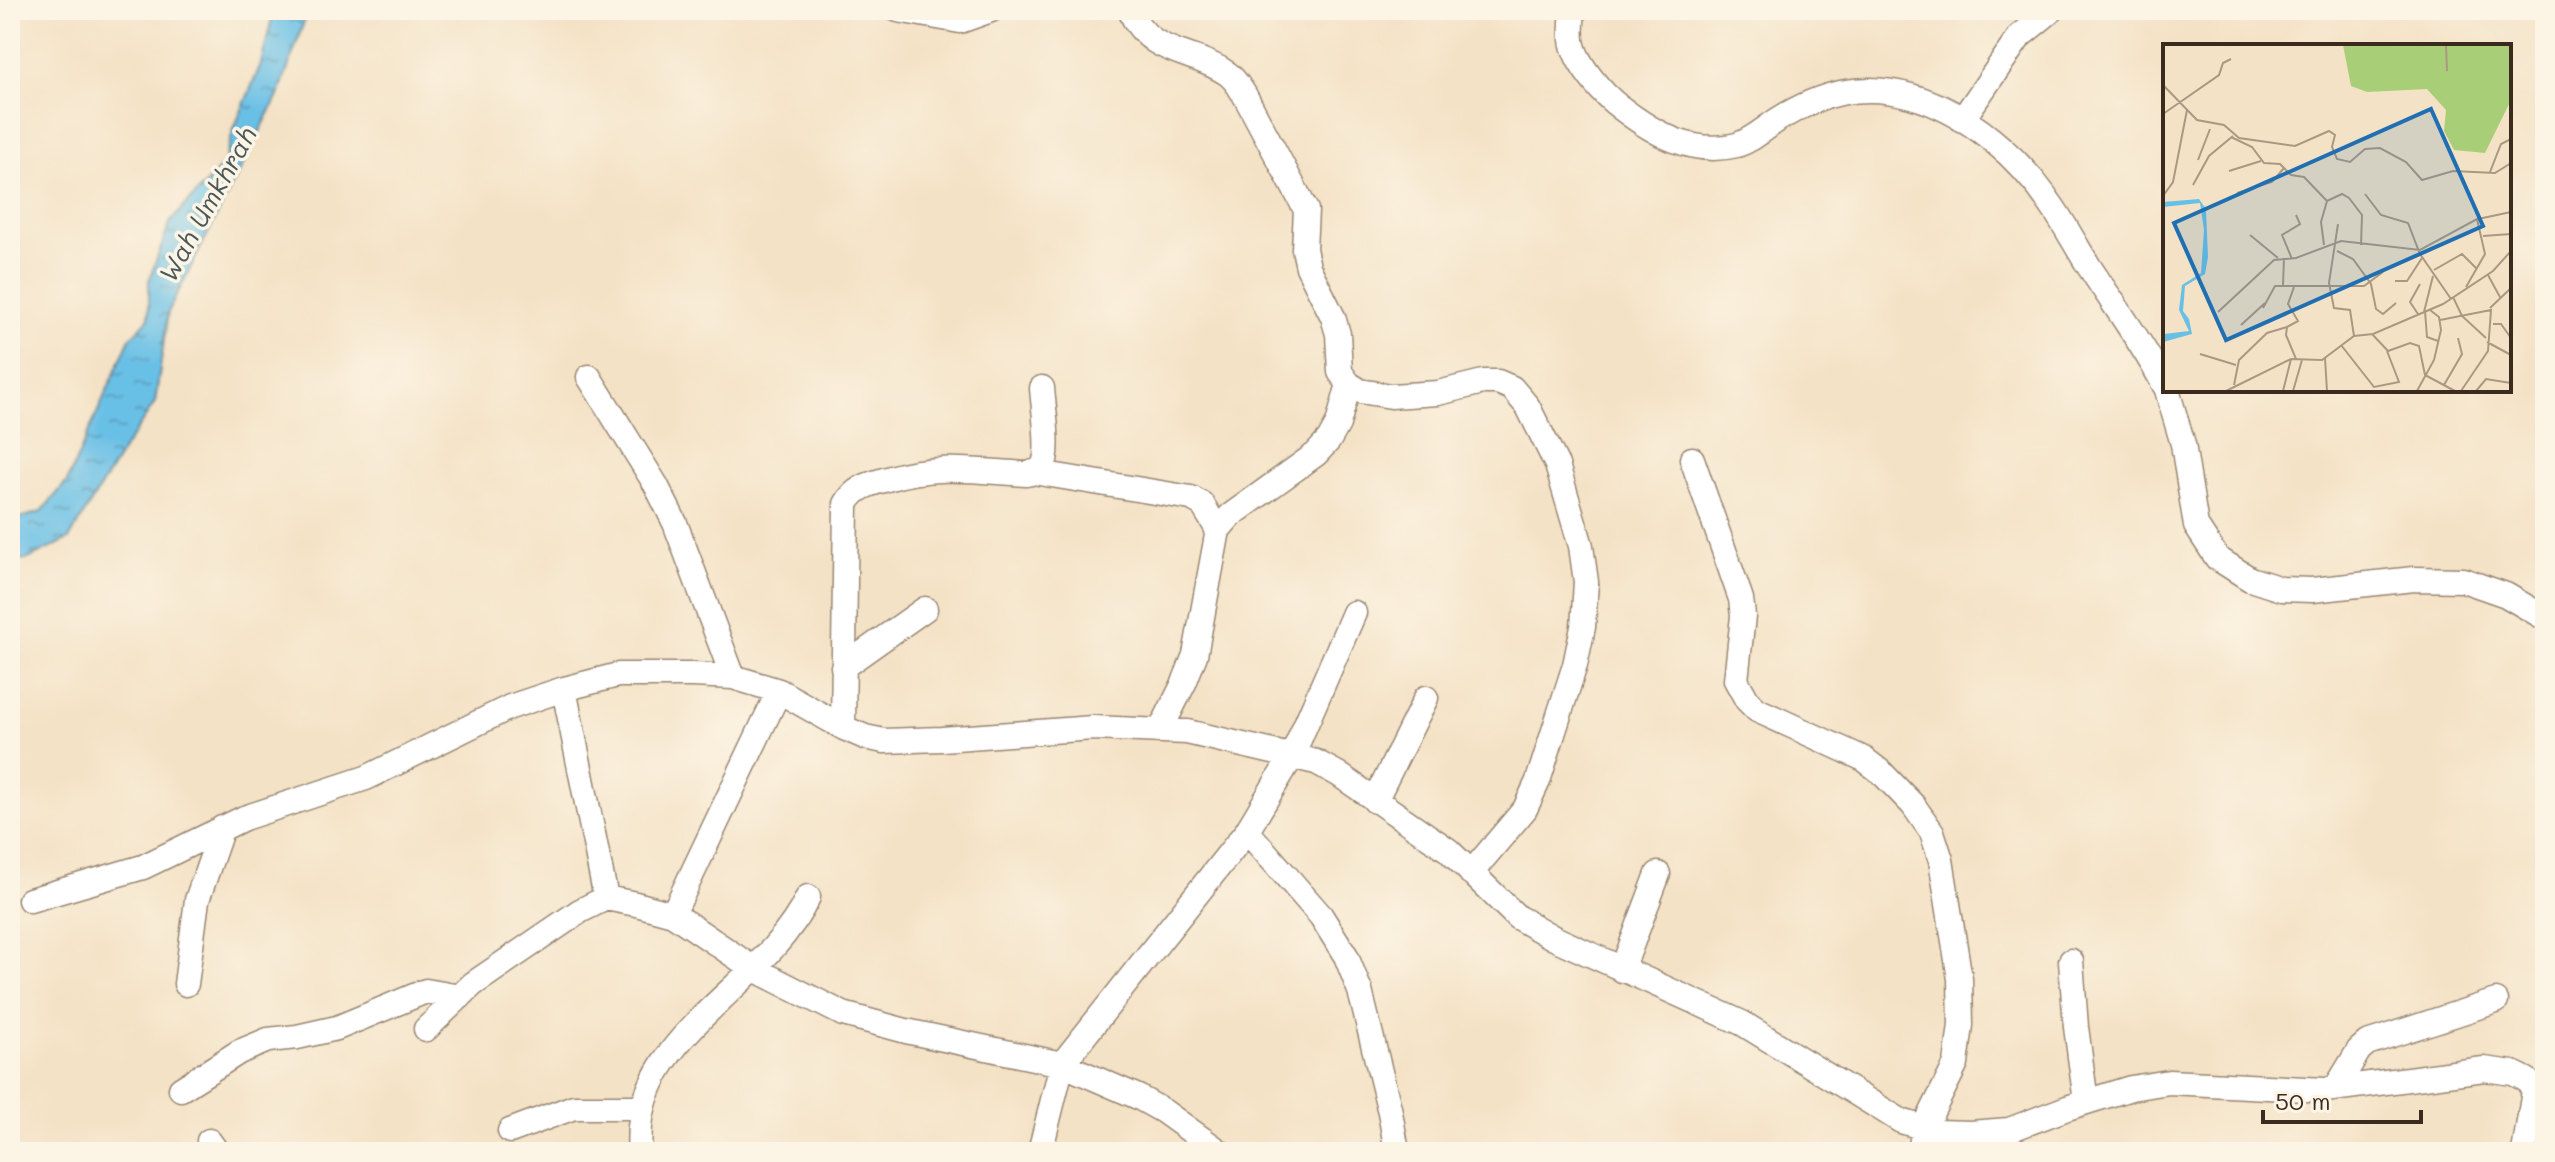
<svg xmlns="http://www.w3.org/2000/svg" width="2555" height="1162" viewBox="0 0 2555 1162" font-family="Mali,sans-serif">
<defs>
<pattern id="water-ripples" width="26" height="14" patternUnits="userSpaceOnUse" patternTransform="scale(2)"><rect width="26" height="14" fill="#69c0e6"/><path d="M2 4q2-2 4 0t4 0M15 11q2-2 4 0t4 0" fill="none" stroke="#589cba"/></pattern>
</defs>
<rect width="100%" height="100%" fill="#fcf5e5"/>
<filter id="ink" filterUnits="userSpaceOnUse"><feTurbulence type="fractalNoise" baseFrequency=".0125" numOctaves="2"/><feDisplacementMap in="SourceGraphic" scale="16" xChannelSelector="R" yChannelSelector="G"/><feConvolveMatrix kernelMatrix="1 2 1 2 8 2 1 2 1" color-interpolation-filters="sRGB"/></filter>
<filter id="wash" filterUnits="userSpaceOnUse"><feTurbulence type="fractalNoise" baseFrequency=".006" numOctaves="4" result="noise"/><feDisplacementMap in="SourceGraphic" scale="32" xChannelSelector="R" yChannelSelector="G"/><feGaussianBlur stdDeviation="1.8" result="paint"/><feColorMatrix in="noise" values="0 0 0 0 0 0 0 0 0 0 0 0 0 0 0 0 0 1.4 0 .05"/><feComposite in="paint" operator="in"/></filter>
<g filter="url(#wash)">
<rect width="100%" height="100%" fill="#f4e2c6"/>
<path fill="url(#water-ripples)" stroke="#527582" stroke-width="2" d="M274 10H308L279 94 168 312 155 403 124 448 69 539 26 560 10 559V521L41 512 67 482 130 338 149 318V280L171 221 224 164 233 131 261 64Z"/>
</g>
<g filter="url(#ink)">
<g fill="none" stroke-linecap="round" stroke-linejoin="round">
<defs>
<path id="minor" d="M898 10 960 21 991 10
M1130 10C1149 57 1193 49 1228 74 1235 79 1239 87 1244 94L1306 210 1304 249 1308 267 1333 317 1338 334 1340 372 1349 384 1360 391 1391 396 1438 393 1483 382H1498L1512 388 1528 407 1557 465 1581 546 1586 582 1583 627 1575 665 1538 781 1525 809 1471 873
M1573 10C1572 20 1571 31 1572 40 1575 63 1603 95 1621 108 1655 134 1693 156 1737 145 1753 140 1765 128 1779 119 1821 93 1863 82 1911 96 1968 112 2020 158 2052 206 2066 226 2077 248 2090 268 2116 308 2143 344 2165 386
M1962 120 2020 36 2052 10
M589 377 656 485 675 523 733 677
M2167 390 2183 444 2196 526 2217 558 2250 579 2281 589 2312 590 2414 579 2463 580 2506 595 2545 618
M1692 459 1741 599 1743 616 1736 680 1747 700 1757 710 1864 759 1881 772 1913 805 1932 832 1941 860 1960 979 1961 1025 1956 1064 1924 1128 1920 1152
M1033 472 1191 498 1202 504 1218 530
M843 667 925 609
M564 689 606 898
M843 727 846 504C855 487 870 484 887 479 936 464 977 471 1026 474 1033 473 1039 472 1043 466 1051 452 1043 405 1042 388
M1160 731 1184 683 1195 655 1218 530 1230 516 1316 454 1329 440 1338 424 1349 384
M1375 801 1426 698
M1247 831 1321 916 1346 956 1360 991 1390 1112 1397 1152
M30 900 143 867 244 818 366 778 510 707 564 689 618 675H693L733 677 779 691 844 728 865 737 884 741 942 739 1093 728 1187 732 1316 762 1338 774 1448 850 1517 917 1554 938 1742 1023 1901 1121 1938 1132 1970 1133 2009 1130 2067 1108 2131 1088 2169 1082 2325 1090 2484 1069 2513 1073 2527 1080 2534 1091 2524 1152
M673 914 779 691
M2071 961 2076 1027 2086 1102
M1622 970 1658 874
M186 984 197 900 222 828
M426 1029 473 984 580 911 606 898 636 904 673 914 754 969 843 1014 906 1031 1062 1064 1138 1097 1163 1111 1220 1152
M2336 1088 2359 1050 2367 1043 2496 1001
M181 1089 239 1052 268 1040 297 1037 337 1028 426 991 460 997
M510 1131 574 1107H643
M209 1141 217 1152
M640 1152C629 1035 764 991 808 897
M1040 1152 1062 1064 1247 831 1292 756 1354 613"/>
</defs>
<use href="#minor" stroke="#988672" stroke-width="27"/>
<use href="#minor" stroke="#fff" stroke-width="24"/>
</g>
</g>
<g text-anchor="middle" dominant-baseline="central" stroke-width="7" stroke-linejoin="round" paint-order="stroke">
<g font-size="26" font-style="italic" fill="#49575a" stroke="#fcf5e5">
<text transform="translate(207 204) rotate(-61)">Wah Umkhrah</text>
</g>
</g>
<g transform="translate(2163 44)">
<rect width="348" height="348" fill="#f4e2c6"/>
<path d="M180 1H348V56L322 109 291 106 281 87 283 66 264 45 204 48 188 42Z" fill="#a9ce78"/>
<path d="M36 155 43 165 45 213 42 230 22 242 20 267 26 275 29 290 0 298 1 290 26 287 16 266 19 241 38 229 41 186 37 159 0 163V158Z" fill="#69c0e6"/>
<path fill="none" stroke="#aa9883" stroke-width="2" d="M283 1 284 27M0 41 34 76 61 81 76 94 132 102 166 87 172 91 169 103 174 115 187 118 202 105 217 104 243 118 259 136 290 127 332 129 348 119M0 70 56 31 60 19 68 15M68 93 89 103 101 119 117 120 128 131 141 133 164 157 179 150 186 154 199 171 198 201M35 116 47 85M66 127 98 117M327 128 338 100 348 95M30 141 46 112 70 92M74 149 109 138 121 124M202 150 218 171 245 179 257 210 288 255M0 152 10 138 24 66M315 175 348 168M175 180 166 239 171 264 187 266 191 292M87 191 115 214M320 192 348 190M161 201 158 178 164 157M174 207 190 215 208 240 213 265 220 270 233 259M129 215 119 191 137 180 133 171M271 226 299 210 313 224M325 231 338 255M232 237H244L259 214M120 241 121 214M131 243 125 260 135 277 124 283 123 291 133 315M290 253 299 272 323 294M100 264 112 242H201L220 228M327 264 348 244M262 267 264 293 275 297M55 268 111 216 133 214 178 197 257 206 314 175 322 210 303 243M261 268 270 232M255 270 247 258 257 240M277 276 328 266 325 307 298 347M330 280H338L348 294M78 281 102 259M209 290 225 307 247 299 256 302 262 331 292 347M324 298 348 311M178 301 211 343 236 338 224 307M37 310 73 321M162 314 164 347M71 341 76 316 104 289 124 283M281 341 299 310 295 294M63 347 128 315 159 316 191 292 210 290 280 260 330 227 348 207M120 347 128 315M130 347 139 316M254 347 271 316 278 286 276 273 267 266M313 347 323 335 348 339"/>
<path fill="#1f6fb2" fill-opacity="0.15" stroke="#1f6fb2" stroke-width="4" d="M268 65 320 182 63 296 11 179Z"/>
<rect width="348" height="348" fill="none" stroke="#3b2a1e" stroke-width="4"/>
</g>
<rect width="2555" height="1162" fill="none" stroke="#fcf5e5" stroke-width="40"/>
<path d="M2263 1110v12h158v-12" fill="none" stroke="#3b2a1e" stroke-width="4"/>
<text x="2275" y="1110" font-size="24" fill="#3b2a1e" stroke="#fcf5e5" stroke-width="6" paint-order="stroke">50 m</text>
</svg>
